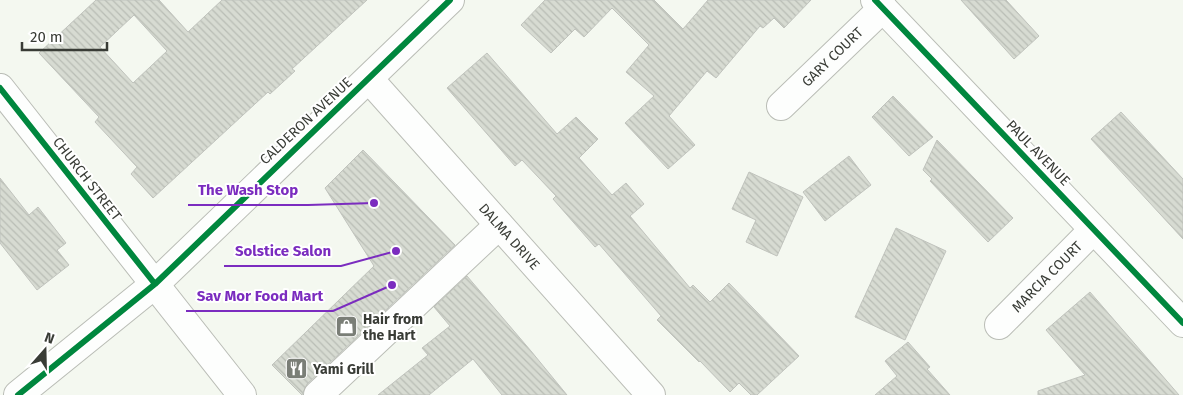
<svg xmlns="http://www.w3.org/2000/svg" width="1183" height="395" viewBox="0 0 1183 395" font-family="'Fira Sans',sans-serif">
<defs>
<pattern id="building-back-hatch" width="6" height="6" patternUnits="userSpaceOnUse" patternTransform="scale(1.25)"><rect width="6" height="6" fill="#d7dbd2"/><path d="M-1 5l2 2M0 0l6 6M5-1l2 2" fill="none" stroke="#b9bdb5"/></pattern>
</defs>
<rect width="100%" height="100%" fill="#f4f8f0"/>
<path fill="url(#building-back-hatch)" stroke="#c0c3bd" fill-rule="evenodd" d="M96 0H159L188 32 222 0H367L292 69 295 71 270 94 268 92 153 198 131 174 137 167 95 122 99 117 39 53ZM134 15 167 51 133 83 100 47Z
M545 0H654L683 29 708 0H811L784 28 774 18 763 28 760 26 716 78 707 71 669 116 695 145 668 169 625 123 654 96 626 72 649 45 612 8 584 37 575 29 551 53 521 25Z
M961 0H1006L1039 36 1014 59Z
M487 53 557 134 576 117 598 139 579 158 612 195 626 183 644 204 630 216 690 288 693 285 710 302 729 283 799 356 757 395H751L739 383 730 392 700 361 699 362 657 320 661 316 599 244 595 247 553 199 556 196 522 160 515 166 447 88Z
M893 96 933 137 909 156 872 117Z
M1121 112 1183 179V239L1091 139Z
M937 140 1013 218 988 242 930 181 932 179 923 170Z
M363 150 455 245 307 384 302 395 272 365 374 266 325 188Z
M849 156 871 185 825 221 803 192Z
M749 172 803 197 777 256 746 242 756 220 732 209Z
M0 178 29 215 38 207 66 243 57 250 69 265 37 290 0 243Z
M896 228 946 251 905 340 855 317Z
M467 276 531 351 567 395H502L473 359 429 395H378L428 355 422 348 450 326 434 307Z
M1090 292 1179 395H1038V391L1085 375 1046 330Z
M908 342 930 367 927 369 950 395H875L897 376 885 361Z"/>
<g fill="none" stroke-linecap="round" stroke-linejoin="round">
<defs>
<g id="minor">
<path d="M875 0 1183 323"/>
<path id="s1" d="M369 79 651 395"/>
<path d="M0 88 242 395"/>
<path id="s2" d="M781 106 883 8"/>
<path id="s3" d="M999 325 1093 230"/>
<path d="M18 395 155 284 450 0"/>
<path d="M318 395 499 225"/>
</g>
</defs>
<use href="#minor" stroke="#babdb6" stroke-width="30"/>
<use href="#minor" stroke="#fdfefd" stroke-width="28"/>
<defs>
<path id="cycleway" d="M875 0 1183 323
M0 88 155 284
M18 395 155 284 450 0"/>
</defs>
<use href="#cycleway" stroke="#fff" stroke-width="9"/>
<use href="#cycleway" stroke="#00873e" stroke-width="6"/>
</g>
<defs>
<symbol id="shop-square" viewBox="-11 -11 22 22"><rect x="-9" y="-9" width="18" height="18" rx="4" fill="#7a7e77" stroke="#fff"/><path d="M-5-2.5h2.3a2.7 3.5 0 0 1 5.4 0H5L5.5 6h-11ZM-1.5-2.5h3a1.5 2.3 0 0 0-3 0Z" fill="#fff"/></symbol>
<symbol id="restaurant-square" viewBox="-11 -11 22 22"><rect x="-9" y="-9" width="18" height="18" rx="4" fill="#7a7e77" stroke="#fff"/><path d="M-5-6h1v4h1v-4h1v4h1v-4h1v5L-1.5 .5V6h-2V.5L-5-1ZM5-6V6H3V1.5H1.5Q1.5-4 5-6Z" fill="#fff"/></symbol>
</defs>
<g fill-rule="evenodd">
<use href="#shop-square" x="334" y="314" width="25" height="25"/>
<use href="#restaurant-square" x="284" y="356" width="25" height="25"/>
</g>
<g text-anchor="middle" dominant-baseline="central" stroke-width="4" stroke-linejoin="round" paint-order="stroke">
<g font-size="14" fill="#393c36" stroke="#fff">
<text stroke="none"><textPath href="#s2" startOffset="71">GARY COURT</textPath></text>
<text transform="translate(306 121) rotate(-43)">CALDERON AVENUE</text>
<text transform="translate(1038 153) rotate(46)">PAUL AVENUE</text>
<text transform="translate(87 179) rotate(52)">CHURCH STREET</text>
<text stroke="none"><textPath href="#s1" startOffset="211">DALMA DRIVE</textPath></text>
<text stroke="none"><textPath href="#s3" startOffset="68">MARCIA COURT</textPath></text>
</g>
<g font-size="14" font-weight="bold" fill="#393c36" stroke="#fff" text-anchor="start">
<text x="363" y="319">Hair from<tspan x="363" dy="16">the Hart</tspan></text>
<text x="313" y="369">Yami Grill</text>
</g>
</g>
<path fill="none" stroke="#7b2cbf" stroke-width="2" d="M374 203L308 205H188M396 251L341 266H224M392 285L333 311H186"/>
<g fill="#7b2cbf" stroke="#fff" stroke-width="2">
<circle cx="374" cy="203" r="5"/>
<circle cx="396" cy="251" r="5"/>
<circle cx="392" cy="285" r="5"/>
</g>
<g font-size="15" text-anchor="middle" font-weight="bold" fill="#7b2cbf" stroke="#fff" stroke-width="4" stroke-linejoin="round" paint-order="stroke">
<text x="248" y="195">The Wash Stop</text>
<text x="283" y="256">Solstice Salon</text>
<text x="260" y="301">Sav Mor Food Mart</text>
</g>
<g transform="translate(45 350) rotate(20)" stroke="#ffffff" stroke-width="4" paint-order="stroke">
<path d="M0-4L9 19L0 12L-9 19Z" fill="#393c36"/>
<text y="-8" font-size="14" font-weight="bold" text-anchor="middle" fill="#393c36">N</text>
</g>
<path d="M22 42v8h85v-8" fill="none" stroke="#393c36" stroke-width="2.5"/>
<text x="30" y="42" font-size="15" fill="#393c36" stroke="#ffffff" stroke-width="4" paint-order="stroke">20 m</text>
</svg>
